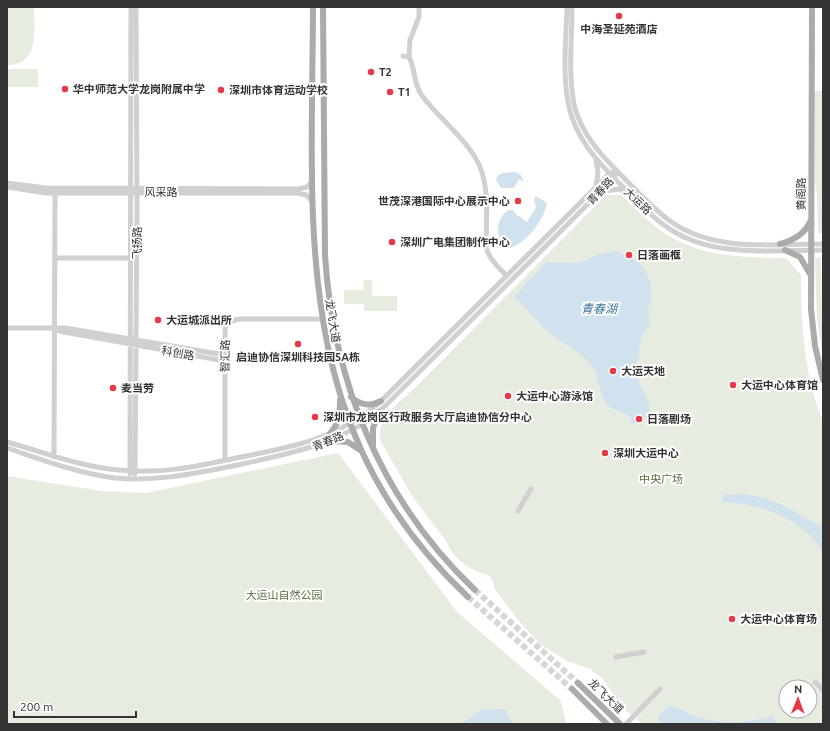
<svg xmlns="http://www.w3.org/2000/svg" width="830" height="731" viewBox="0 0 830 731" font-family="Ubuntu,'Noto Sans SC',sans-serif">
<rect width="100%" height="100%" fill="#fff"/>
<path fill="#e6ecdf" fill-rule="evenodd" d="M7 7H34C34 29 40 66 7 65Z
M7 69H38V87H7Z
M815 91H823V233H818L817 195 815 181Z
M606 195H621C633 206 644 218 657 228 698 258 739 257 786 258L801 275C801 324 804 376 823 421V724H642L623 708 603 679 590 669 567 661 540 644 519 621 494 588C494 584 493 579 489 576 484 573 477 572 472 569 461 563 450 552 446 541L412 496 380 440V432L383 417 420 383ZM786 687H810V711H786Z
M815 258H821L823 357 817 320Z
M364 280H372V296H397V311H364V304H344V290H363Z
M338 453 457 612 561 701 566 724H7V476L101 491 146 493Z"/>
<path fill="#cfe2ee" d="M516 172 521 175 524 182 519 179 514 188H501L496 180 497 176 503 173Z
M536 196 547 203C545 219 523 249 506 248 495 237 495 221 507 211L513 210 518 217 519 216 527 222 536 207 534 200Z
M616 251C623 255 630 257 636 261 651 270 655 297 647 311 656 329 640 330 640 345 640 355 635 365 637 375 639 393 668 416 631 425 634 411 615 413 608 405 598 395 601 378 592 366 581 351 562 343 548 332 536 321 527 307 514 297L546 262 580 263 596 255Z
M738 494C773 496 793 511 823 528V551C801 518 760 503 722 502L723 495Z
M669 706C679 706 684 712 692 715 720 725 745 724 773 716L777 724H663L658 719 659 715Z
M505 709 513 724H461L481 710Z"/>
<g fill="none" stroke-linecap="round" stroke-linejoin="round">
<path stroke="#d6d6d6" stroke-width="6" stroke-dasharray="6 3" stroke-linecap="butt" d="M475 590 578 683
M468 597 572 689"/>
<path stroke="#d0d0d0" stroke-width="5" d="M567 7C566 39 562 75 569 107 576 138 596 160 618 182 633 196 647 213 664 225 709 259 771 250 823 250
M572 7C572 38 568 73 574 104 581 134 601 155 622 176 638 192 654 210 673 223 716 252 774 244 823 244
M403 56 409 57C416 70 413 85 423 97 439 118 461 134 475 157 491 182 486 218 486 247 489 259 498 267 507 276
M409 57 410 40 419 17V7
M7 183 46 188 298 189 307 187 312 182
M7 187 46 193H297L306 195 312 201
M596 187 598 173 596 160
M601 192 618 189 628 192
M56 258H132
M7 328H65L225 355
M57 330 64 332 225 361
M7 442C44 452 80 467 119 470 161 474 195 467 236 458 289 448 339 439 381 401L610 173 617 171
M7 448C43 460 77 473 115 478 158 482 196 473 238 465 291 453 343 445 385 406L614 178 617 171
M54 457 55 193
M225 460V330C227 322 233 320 241 319H323
M130 474 131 7
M135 474 137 206 136 7
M518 511 531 489
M616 657 644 652
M815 682 823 690
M626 724 660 689"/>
<path stroke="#ababab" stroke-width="6" d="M313 7C312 230 290 429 468 597
M323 7 325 255C333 383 382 502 475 590
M812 7 811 309 815 346 823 380
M780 244C794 240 805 234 811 220
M785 250 800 257 810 274
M351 397C360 405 370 407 381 401
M329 435C339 424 340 414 340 400
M330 441 348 442 360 450
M373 448V428L379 412
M578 683 620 724
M572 689 607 724"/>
</g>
<g fill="#e63946" stroke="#fff" stroke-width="1.5">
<circle cx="619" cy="16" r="4"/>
<circle cx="371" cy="72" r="4"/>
<circle cx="65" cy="89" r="4"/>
<circle cx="221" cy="90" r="4"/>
<circle cx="390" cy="92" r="4"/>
<circle cx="518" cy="201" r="4"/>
<circle cx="392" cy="242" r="4"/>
<circle cx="629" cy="255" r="4"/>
<circle cx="158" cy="320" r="4"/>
<circle cx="298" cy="344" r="4"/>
<circle cx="613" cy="371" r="4"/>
<circle cx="733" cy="385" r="4"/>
<circle cx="113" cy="388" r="4"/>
<circle cx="508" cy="396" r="4"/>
<circle cx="315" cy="417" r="4"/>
<circle cx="639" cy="419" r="4"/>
<circle cx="605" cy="453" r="4"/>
<circle cx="732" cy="619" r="4"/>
</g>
<g text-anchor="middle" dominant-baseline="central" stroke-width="4" stroke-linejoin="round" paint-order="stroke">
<g font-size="11" font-weight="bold" fill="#333" stroke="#fff" text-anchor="start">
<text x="619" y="29" text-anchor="middle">中海圣延苑酒店</text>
<text x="379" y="72">T2</text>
<text x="73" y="89">华中师范大学龙岗附属中学</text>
<text x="229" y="90">深圳市体育运动学校</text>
<text x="398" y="92">T1</text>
<text x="510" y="201" text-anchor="end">世茂深港国际中心展示中心</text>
<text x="400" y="242">深圳广电集团制作中心</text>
<text x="637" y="255">日落画框</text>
<text x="166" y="320">大运城派出所</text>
<text x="298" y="357" text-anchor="middle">启迪协信深圳科技园5A栋</text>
<text x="621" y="371">大运天地</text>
<text x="741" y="385">大运中心体育馆</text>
<text x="121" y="388">麦当劳</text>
<text x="516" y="396">大运中心游泳馆</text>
<text x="323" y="417">深圳市龙岗区行政服务大厅启迪协信分中心</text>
<text x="647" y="419">日落剧场</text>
<text x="613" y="453">深圳大运中心</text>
<text x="740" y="619">大运中心体育场</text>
</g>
<g font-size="11" fill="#333" stroke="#fff">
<text transform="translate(600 191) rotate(-47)">青春路</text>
<text x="161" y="192">风采路</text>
<text transform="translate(801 194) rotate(-90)">黄阁路</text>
<text transform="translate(638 201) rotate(44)">大运路</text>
<text transform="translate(137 243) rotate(-90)">飞扬路</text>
<text transform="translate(333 321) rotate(81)">龙飞大道</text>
<text transform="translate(178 353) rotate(10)">科创路</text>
<text transform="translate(225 356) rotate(-89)">智汇路</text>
<text transform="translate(328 441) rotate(-22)">青春路</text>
<text transform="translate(606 696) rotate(44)">龙飞大道</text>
</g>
<g font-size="11" fill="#56703f" stroke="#fff">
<text x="661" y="479">中央广场</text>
<text x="284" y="595">大运山自然公园</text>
</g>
<g font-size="12" font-style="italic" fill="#3f7597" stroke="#fff">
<text x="599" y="308">青春湖</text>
</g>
</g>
<rect width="830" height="731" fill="none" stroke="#333333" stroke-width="16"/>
<g transform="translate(798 699) rotate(1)"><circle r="19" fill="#ffffff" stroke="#adadad"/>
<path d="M0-3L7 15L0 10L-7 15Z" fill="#e63946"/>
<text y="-6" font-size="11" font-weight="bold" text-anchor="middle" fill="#333333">N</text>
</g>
<path d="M14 711v6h122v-6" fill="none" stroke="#333333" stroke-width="2"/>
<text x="20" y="711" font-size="12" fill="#333333" stroke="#ffffff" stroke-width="3" paint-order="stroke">200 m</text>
</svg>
